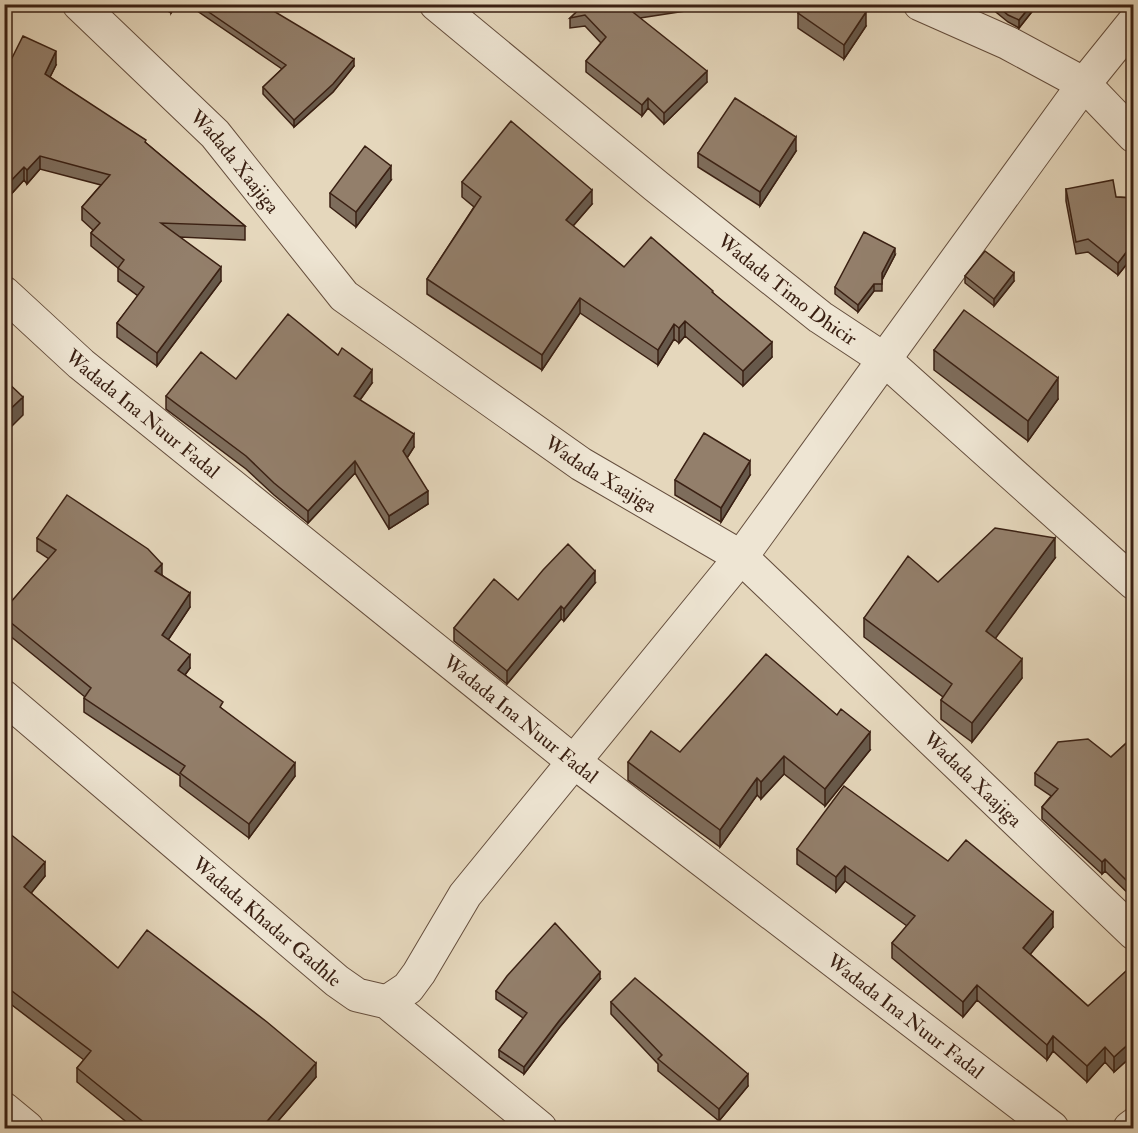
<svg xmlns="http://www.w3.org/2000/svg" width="1138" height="1133" viewBox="0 0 1138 1133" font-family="'IM FELL Double Pica',serif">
<rect width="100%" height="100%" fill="#e5d7bc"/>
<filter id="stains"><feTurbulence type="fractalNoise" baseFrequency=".00333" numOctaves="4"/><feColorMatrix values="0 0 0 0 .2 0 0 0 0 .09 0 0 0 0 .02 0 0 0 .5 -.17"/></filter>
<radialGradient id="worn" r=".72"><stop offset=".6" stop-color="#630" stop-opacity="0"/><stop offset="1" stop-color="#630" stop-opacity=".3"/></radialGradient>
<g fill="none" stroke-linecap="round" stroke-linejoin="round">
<defs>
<g id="minor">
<path id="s1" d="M79 4 215 134 344 296 581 464 741 557 1134 933"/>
<path id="s2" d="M436 4 656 186 820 317 885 360 1134 583"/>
<path d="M920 4 1008 43 1084 84 1134 136"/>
<path id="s3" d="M4 293 81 364 573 761 1052 1128"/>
<path id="s4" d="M4 697 337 981 357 995 387 1002 540 1128"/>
<path d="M387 1002 408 988 419 973 465 895 741 557 1084 84 1134 22"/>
<path d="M1130 1128 1134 1125"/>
</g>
<path id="tertiary" d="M4 1109 27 1128"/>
</defs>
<use href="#minor" stroke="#654e3d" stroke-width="35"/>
<use href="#tertiary" stroke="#654e3d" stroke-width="35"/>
<use href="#minor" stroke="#eee5d3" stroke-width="33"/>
<use href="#tertiary" stroke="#eee5d3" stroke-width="33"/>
</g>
<path fill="#7e6d5c" stroke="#3a2013" stroke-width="1.5" d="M156 4H176L171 13Z
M187 4H262L354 66 333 92 294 127 263 94V87L282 69Z
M585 4H698V9L640 18 707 82 664 124 648 108 642 116 586 72V61L601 43 585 26 570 28V18Z
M986 4H1038L1019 28 1008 22Z
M798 13 866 26 844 59 798 28Z
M56 65 50 77 146 143 245 226V240L180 237 221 281 157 366 117 337V323L138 296 118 281V268L91 246V233L93 230 82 220V207L101 185 40 169 27 184 24 180 4 202V74Z
M796 151 760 206 698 167V153Z
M391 180 356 227 330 207V193Z
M462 182 592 204 573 226 624 267 713 293 772 357 743 386 685 336 679 343 674 339 658 365 580 313 542 370 427 294V279L474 207 462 197Z
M1066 189 1116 197 1134 198V255L1118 275 1088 252 1076 254 1066 201Z
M895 255 882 280V291H874L858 312 835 294V287Z
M965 276 1014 281 994 306 965 283Z
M934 350 1058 399 1028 441 934 370Z
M372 383 360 400 414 447 407 458 428 504 389 529 355 473 308 523 274 495 246 469 166 409V396Z
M750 475 721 522 675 495V480Z
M37 538 162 575 190 607 168 640 190 668 185 675 295 776 249 838 180 786V776L84 712V698L85 697 4 631V610L49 559 37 551Z
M1055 558 995 638 1022 678 972 742 941 719V700L943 697 864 637V618L938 582Z
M595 583 564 621 561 619 507 684 454 641V628L518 600Z
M1134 736V899L1105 871 1102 874 1042 819V807L1051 796 1035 785V773L1111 757Z
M870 750 825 806 784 774 761 799 757 795 720 847 628 780V762L680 752Z
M4 829 45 876 31 893 118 968 316 1077 272 1128H134L77 1082V1068L84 1060 4 999Z
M797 849 948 861 1053 927 1030 954 1088 1006 1134 978V1054L1114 1072 1105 1062 1087 1082 1053 1051 1047 1060 977 1000 963 1017 892 958V943L907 926 845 881 836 892 797 864Z
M600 979 559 1028 524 1074 499 1057V1050L523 1018 496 999V991Z
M611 1002 748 1086 719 1121 658 1071V1064L611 1014Z"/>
<path fill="#67594b" stroke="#3a2013" stroke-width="1.5" d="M172 4H176L171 13V6Z
M1032 4H1038L1019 28V20Z
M866 12V26L844 59V45Z
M56 51V65L45 87V74Z
M354 59V66L333 92 294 127V120Z
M707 71V82L664 124V113Z
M648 98V108L642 116V105Z
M796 137V151L760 206V192Z
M40 156V169L27 184V170Z
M391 166V180L356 227V212Z
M24 167V180L4 202V188Z
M592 190V204L566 234V220Z
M1134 242V255L1118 275V263Z
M895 248V255L882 280V273Z
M221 267V281L157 366V353Z
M1014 273V281L994 306V299Z
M874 284V291L858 312V305Z
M580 298V313L542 370V355Z
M685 321V336L679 343V328Z
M674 324V339L658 365V350Z
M772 342V357L743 386V371Z
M372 370V383L354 408V396Z
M1058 378V399L1028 441V421Z
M23 397V415L4 434V415Z
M414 434V447L403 464V451Z
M355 461V473L308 523V511Z
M750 461V475L721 522V508Z
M428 491V504L389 529V516Z
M1055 538V558L986 651V631Z
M162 564V577L155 571Z
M595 571V583L564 621V609Z
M190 593V607L162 649V635Z
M561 606V619L507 684V671Z
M190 655V668L178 684V670Z
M1022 659V678L972 742V723Z
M870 732V750L825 806V789Z
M784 756V774L761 799V782Z
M295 763V776L249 838V824Z
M757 778V795L720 847V830Z
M1105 859V871L1102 874V862Z
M45 862V876L24 902V887Z
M845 866V881L836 892V877Z
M1053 912V927L1023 963V948Z
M600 972V979L559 1028 524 1074V1067L559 1021Z
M977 985V1000L963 1017V1002Z
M1053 1036V1051L1047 1060V1045Z
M1134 1039V1054L1114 1072V1057Z
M1105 1047V1062L1087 1082V1066Z
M316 1063V1077L272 1128H263V1126Z
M748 1074V1086L719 1121V1109Z"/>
<path fill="#937f6b" stroke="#3a2013" stroke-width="1.5" d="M197 4H262L354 59 333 84 294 120 263 87 286 65Z
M585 4H658L629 9 707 71 664 113 648 98 642 105 586 61 606 37 585 15 570 18Z
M804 4H855L866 12 844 45 798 13Z
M995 4H1032L1019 20 1008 15Z
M23 36 56 51 45 74 146 140 145 142 245 226 161 223 221 267 157 353 117 323 144 287 118 268 124 260 91 233 100 223 82 207 110 175 40 156 27 170 24 167 4 188V74Z
M735 98 796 137 760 192 698 153Z
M511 121 592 190 566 220 624 267 651 237 713 291 712 292 772 342 743 371 685 321 679 328 674 324 658 350 580 298 542 355 427 279 481 197 462 182Z
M365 146 391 166 356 212 330 193Z
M1113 180 1116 197 1134 198V242L1118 263 1088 239 1076 242 1066 189Z
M864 232 895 248 882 273V284H874L858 305 835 287Z
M985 251 1014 273 994 299 965 276Z
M964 310 1058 378 1028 421 934 350Z
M288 314 338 355 342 348 372 370 354 396 414 434 403 451 428 491 389 516 355 461 308 511 274 483 246 456 166 396 201 352 236 379Z
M4 379 23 397 4 415Z
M704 433 750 461 721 508 675 480Z
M67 495 148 549 162 564 155 571 190 593 162 635 190 655 178 670 223 702 220 707 295 763 249 824 180 773 185 766 84 698 91 688 4 617V610L56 550 37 538Z
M995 528 1055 538 986 631 1022 659 972 723 941 700 952 684 864 618 908 556 938 582Z
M568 544 595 571 564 609 561 606 507 671 454 628 494 579 518 600 543 570Z
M766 654 837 715 841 709 870 732 825 789 784 756 761 782 757 778 720 830 628 762 651 731 680 752Z
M1134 736V888L1105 859 1102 862 1042 807 1058 789 1035 773 1058 742 1088 739 1111 757Z
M844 786 948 861 966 840 1053 912 1023 948 1088 1006 1126 971 1134 978V1039L1114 1057 1105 1047 1087 1066 1053 1036 1047 1045 977 985 963 1002 892 943 915 916 845 866 836 877 797 849Z
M4 829 45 862 24 887 118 968 147 930 267 1022 316 1063 263 1126 266 1128H151L77 1068 91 1051 4 985Z
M555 923 600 972 559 1021 524 1067 499 1050 527 1013 496 991 507 976Z
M635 978 748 1074 719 1109 658 1059 662 1055 611 1002Z"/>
<g text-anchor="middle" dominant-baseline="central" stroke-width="5" stroke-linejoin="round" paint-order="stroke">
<g font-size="20" fill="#3a2013" stroke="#eee5d3">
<text stroke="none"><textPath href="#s1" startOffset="222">Wadada Xaajiga</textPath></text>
<text stroke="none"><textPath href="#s2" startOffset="453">Wadada Timo Dhicir</textPath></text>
<text stroke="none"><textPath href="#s3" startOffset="184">Wadada Ina Nuur Fadal</textPath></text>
<text stroke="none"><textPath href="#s1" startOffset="708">Wadada Xaajiga</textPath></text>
<text stroke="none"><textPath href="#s3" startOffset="670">Wadada Ina Nuur Fadal</textPath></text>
<text stroke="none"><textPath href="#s1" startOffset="1192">Wadada Xaajiga</textPath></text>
<text stroke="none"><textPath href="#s4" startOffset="346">Wadada Khadar Gadhle</textPath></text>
<text stroke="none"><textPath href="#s3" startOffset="1156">Wadada Ina Nuur Fadal</textPath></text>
</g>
</g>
<rect width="1138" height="1133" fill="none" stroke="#e5d7bc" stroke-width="24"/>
<rect x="6" y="6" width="1126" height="1121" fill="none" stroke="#3a2013" stroke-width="3"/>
<rect x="12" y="12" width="1114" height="1109" fill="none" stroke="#3a2013" stroke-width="1.5"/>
<rect width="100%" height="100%" filter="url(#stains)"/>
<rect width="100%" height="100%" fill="url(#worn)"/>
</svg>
